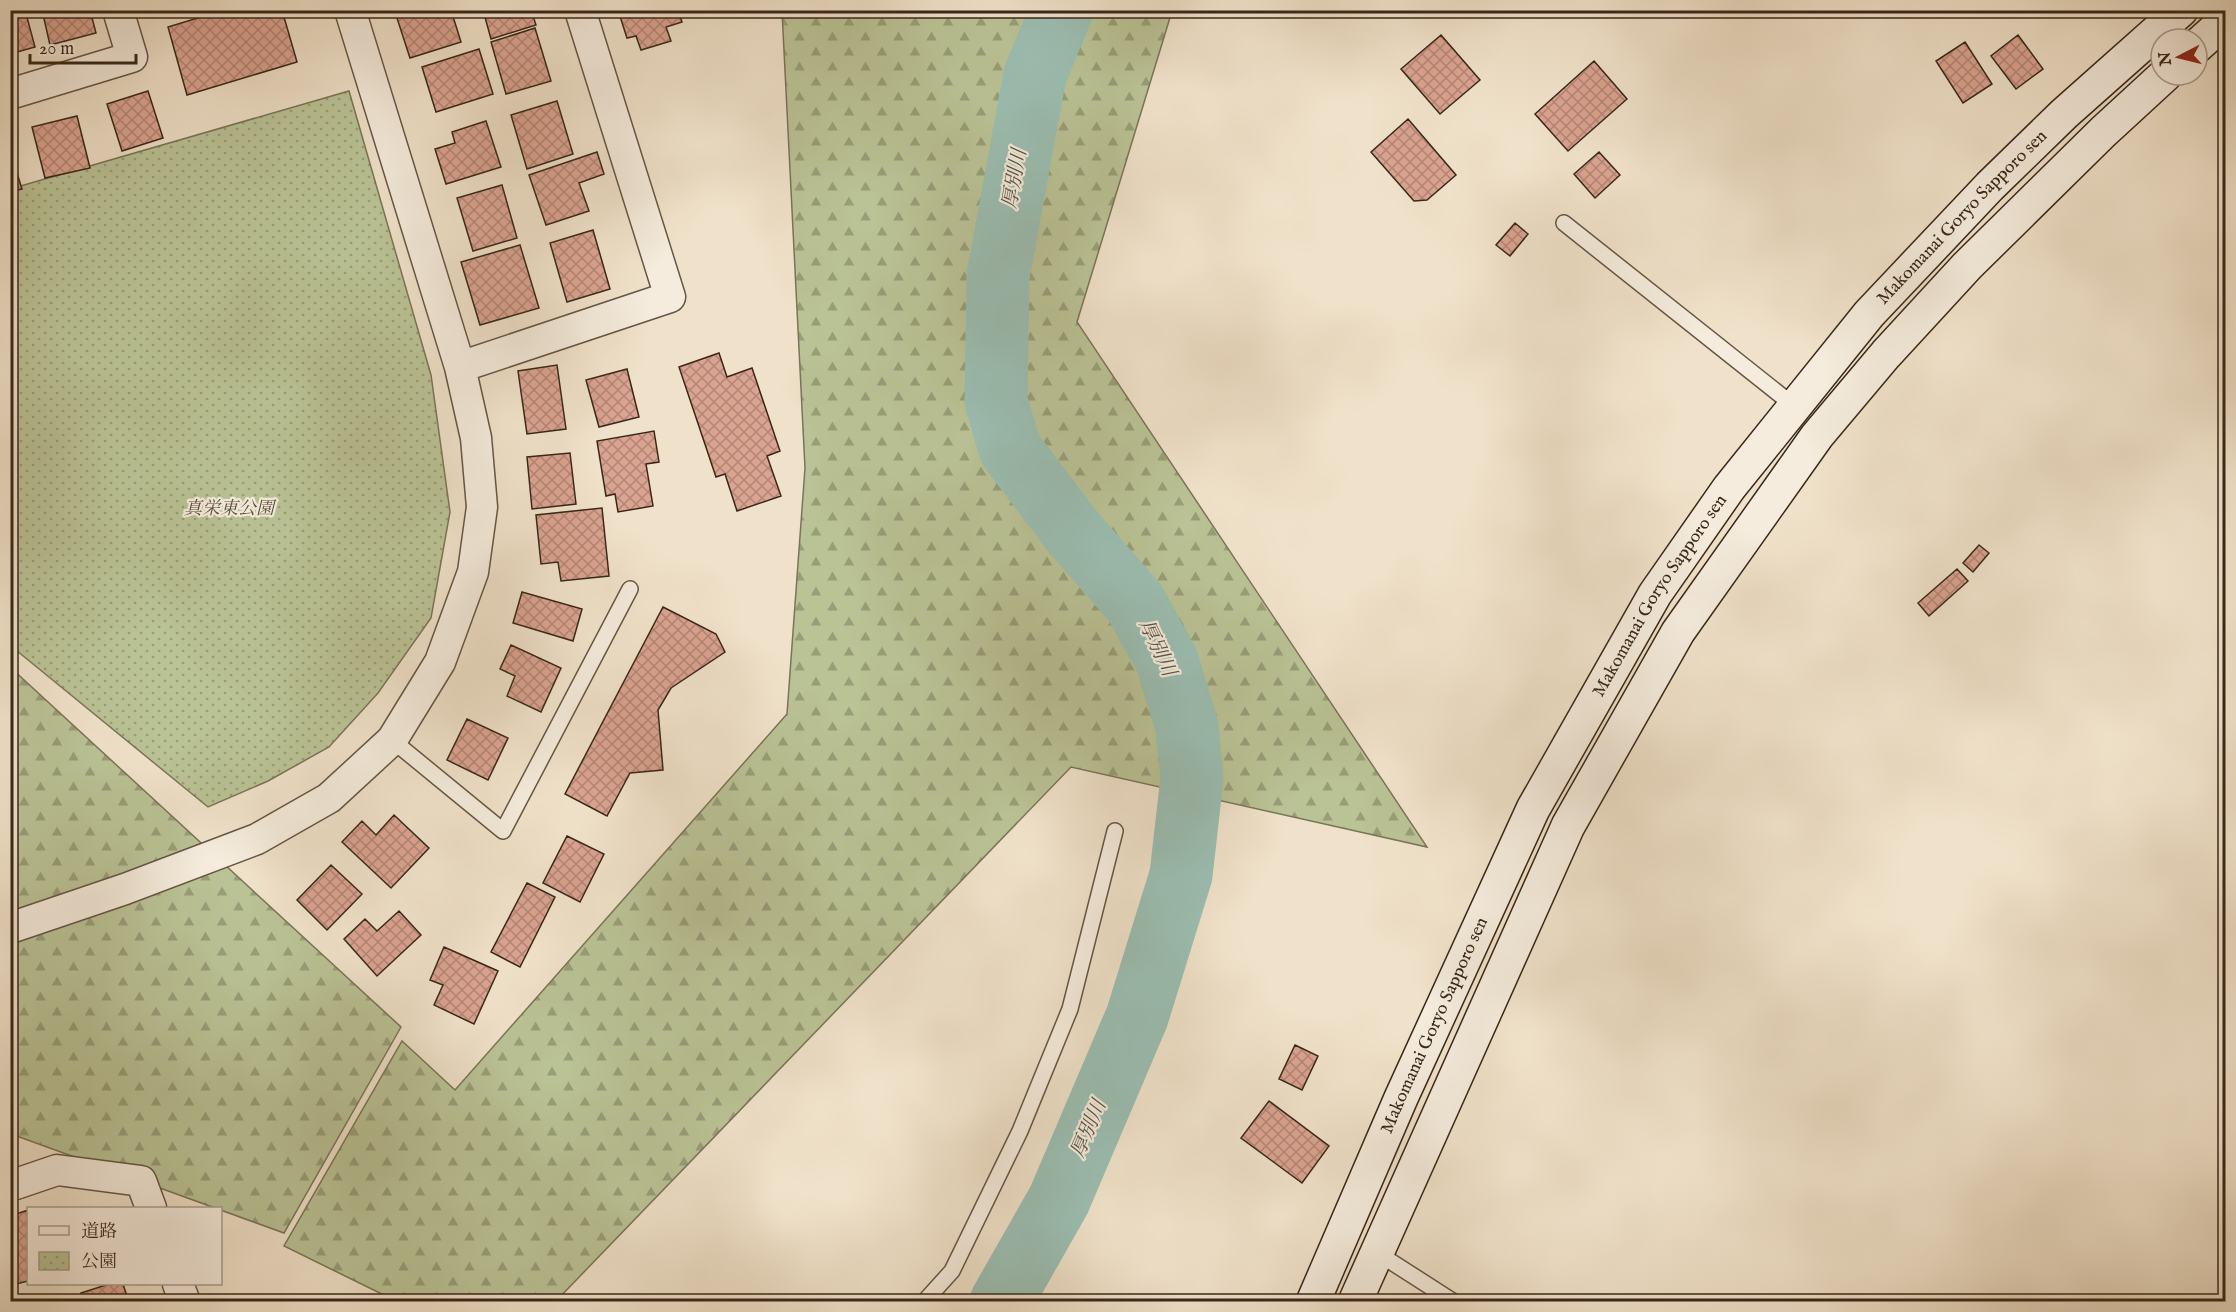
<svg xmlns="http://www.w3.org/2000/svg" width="2236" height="1312" viewBox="0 0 2236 1312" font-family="'IM FELL English','Noto Serif JP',serif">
<defs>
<pattern id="forest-firs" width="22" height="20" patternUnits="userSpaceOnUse" patternTransform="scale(1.5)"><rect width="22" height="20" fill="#bac396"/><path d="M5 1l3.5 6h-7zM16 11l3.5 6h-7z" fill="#989e79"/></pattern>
<pattern id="park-dots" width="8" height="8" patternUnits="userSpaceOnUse" patternTransform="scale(1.5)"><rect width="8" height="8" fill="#bac396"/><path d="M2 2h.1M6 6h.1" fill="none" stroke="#989e79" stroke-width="1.8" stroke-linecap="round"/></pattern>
<pattern id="building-cross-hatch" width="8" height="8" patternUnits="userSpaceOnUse" patternTransform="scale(1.5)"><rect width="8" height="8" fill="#dba391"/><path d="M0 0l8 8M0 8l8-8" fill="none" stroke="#b38575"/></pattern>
</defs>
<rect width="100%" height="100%" fill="#f0e2ca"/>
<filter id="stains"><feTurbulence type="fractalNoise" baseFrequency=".00333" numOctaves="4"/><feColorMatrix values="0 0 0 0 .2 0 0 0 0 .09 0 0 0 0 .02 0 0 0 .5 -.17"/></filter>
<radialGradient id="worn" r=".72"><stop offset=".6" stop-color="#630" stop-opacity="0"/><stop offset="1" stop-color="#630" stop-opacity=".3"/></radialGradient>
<path fill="url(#forest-firs)" stroke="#797557" stroke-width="1.5" d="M782 11H1172L1077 322 1427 847 1071 767 556 1301H396L284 1246 402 1041 455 1090 787 714 805 468Z
M10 667 401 1027 284 1233 11 1134Z"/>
<path fill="url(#park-dots)" stroke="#797557" stroke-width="1.5" d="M349 91 431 375 450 512 431 618 378 693 329 747 268 781 208 807 11 646 10 189Z"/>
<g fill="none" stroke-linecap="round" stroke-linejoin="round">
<path stroke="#9bbeb2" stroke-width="63" d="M1001 1302 1059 1200 1137 1017 1181 875 1192 778 1187 727 1167 661 1135 603 1073 532 1010 449 996 401 998 276 1035 75 1062 10"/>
</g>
<path fill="url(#building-cross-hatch)" stroke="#382718" stroke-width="1.5" d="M10 10H25L35 47 10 54Z
M42 10H90L96 33 50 45Z
M224 10H282L297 62 187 95 168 27Z
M411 10H451L461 42 410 58 396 15Z
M483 10H531L536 25 491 39Z
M618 10H678L682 22 666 27 671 41 641 50 636 36 627 38Z
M535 28 551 81 506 94 491 42Z
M1441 35 1480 80 1440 114 1401 69Z
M2018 35 2043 69 2016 89 1991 56Z
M1965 42 1992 84 1963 103 1936 61Z
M479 49 493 94 436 112 422 67Z
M1594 61 1627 99 1568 151 1535 114Z
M148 91 163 138 122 151 107 104Z
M557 101 573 154 527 169 511 115Z
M77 116 90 168 45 178 32 127Z
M1408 119 1456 175 1427 200 1414 201 1371 152Z
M486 121 501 167 446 184 435 149 455 143 452 132Z
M10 151 22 189 10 192Z
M597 152 604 174 579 183 589 211 546 225 529 175Z
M1599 152 1620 175 1595 198 1574 174Z
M502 185 517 238 473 251 457 198Z
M1515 223 1528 234 1510 256 1496 245Z
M593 230 610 289 567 302 550 243Z
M520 245 539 308 480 325 461 262Z
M719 353 727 377 752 368 780 451 767 456 781 496 737 511 725 474 716 477 679 367Z
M557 365 566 429 527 434 518 371Z
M627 369 639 417 599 427 586 380Z
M654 431 659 462 646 464 653 506 618 512 615 494 606 496 597 441Z
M570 453 576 504 532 509 527 457Z
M602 508 609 576 561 581 558 562 541 564 536 515Z
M1979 545 1989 553 1973 572 1963 563Z
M1957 569 1968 581 1929 616 1918 603Z
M522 592 582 609 573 641 513 623Z
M663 607 716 634 725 652 671 688 658 710 663 770 630 773 607 816 565 794Z
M511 645 561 668 541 712 507 696 515 676 500 669Z
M467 719 508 738 488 780 447 760Z
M394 815 429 848 391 888 342 842 362 821 376 835Z
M567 836 604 854 580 902 543 883Z
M331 865 362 894 327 930 297 900Z
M527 883 555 897 520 967 491 952Z
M399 911 421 935 377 976 344 939 365 919 377 931Z
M444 947 498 971 474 1024 434 1005 443 985 430 980Z
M1295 1045 1318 1056 1302 1090 1279 1079Z
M1269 1101 1329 1146 1302 1183 1241 1138Z
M28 1210V1281L16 1284 10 1267V1216Z
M109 1284H123L129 1302H84L81 1293Z"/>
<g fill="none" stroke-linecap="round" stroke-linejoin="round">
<defs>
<path id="lane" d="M1564 223 1793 405
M392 740 503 831 630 589
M1376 1252 1454 1302
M924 1302 952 1271 1020 1131 1070 1009 1115 831"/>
<path id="street" d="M10 94 132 57 118 10
M460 367 670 297 580 10
M10 928 125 889 257 839 329 798 392 740 440 662 473 572 482 507 476 438 460 367 350 10
M10 1186 57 1170 141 1181 151 1208
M178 1284 185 1302"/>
<g id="secondary">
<path d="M2197 46 2226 20"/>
<path id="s1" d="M1313 1302 1401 1098 1533 809 1655 594 1729 488 1869 314 1990 186 2064 114 2181 10"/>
<path d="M1355 1302 1568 826 1678 632 1817 436 1886 354 1967 266 2103 132 2165 75"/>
</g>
</defs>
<use href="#lane" stroke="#665644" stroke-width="18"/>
<use href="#street" stroke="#665644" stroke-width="33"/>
<use href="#secondary" stroke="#382718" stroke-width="36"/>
<use href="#lane" stroke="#f5ecdd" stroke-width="15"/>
<use href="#street" stroke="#f5ecdd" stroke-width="30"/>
<use href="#secondary" stroke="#f5ecdd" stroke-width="33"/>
</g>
<g text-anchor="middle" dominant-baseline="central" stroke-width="4.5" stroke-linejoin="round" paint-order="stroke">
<g font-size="18" fill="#382718" stroke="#f5ecdd">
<text stroke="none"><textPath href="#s1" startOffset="1274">Makomanai Goryo Sapporo sen</textPath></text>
<text stroke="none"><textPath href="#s1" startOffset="788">Makomanai Goryo Sapporo sen</textPath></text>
<text stroke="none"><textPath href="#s1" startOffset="302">Makomanai Goryo Sapporo sen</textPath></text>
</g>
<g font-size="18" font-style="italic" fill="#584e38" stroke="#f5ecdd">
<text x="229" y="509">真栄東公園</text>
</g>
<g font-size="20" font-style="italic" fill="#565446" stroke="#f5ecdd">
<text transform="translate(1015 179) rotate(-80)">厚別川</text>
<text transform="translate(1157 648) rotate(65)">厚別川</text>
<text transform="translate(1089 1129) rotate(-67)">厚別川</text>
</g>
</g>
<rect width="2236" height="1312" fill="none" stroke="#f0e2ca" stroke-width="36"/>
<rect x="12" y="12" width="2212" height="1288" fill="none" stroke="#382718" stroke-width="3"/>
<rect x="18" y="18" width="2200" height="1276" fill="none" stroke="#382718" stroke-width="1.5"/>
<rect x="27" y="1207" width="195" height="78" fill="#f5ecdd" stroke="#a99d8e" stroke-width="1.5"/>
<rect x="39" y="1226" width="30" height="9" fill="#f5ecdd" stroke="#a99d8e" stroke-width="1.5"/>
<text x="81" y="1237" font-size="18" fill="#382718">道路</text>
<rect x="39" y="1252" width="30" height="18" fill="url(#park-dots)" stroke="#a99d8e" stroke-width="1.5"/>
<text x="81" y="1267" font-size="18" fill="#382718">公園</text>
<g transform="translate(2179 57) rotate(263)"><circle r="28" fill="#f5ecdd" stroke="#a99d8e" stroke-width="1.5"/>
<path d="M0-4.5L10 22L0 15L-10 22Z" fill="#8f2418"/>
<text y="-9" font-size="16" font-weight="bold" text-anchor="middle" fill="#382718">N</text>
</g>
<path d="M30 54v9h106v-9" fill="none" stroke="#382718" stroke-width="3"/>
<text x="39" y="54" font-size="18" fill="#382718" stroke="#f5ecdd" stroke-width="4.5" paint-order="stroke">20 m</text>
<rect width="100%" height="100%" filter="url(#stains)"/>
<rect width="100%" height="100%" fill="url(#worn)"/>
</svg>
